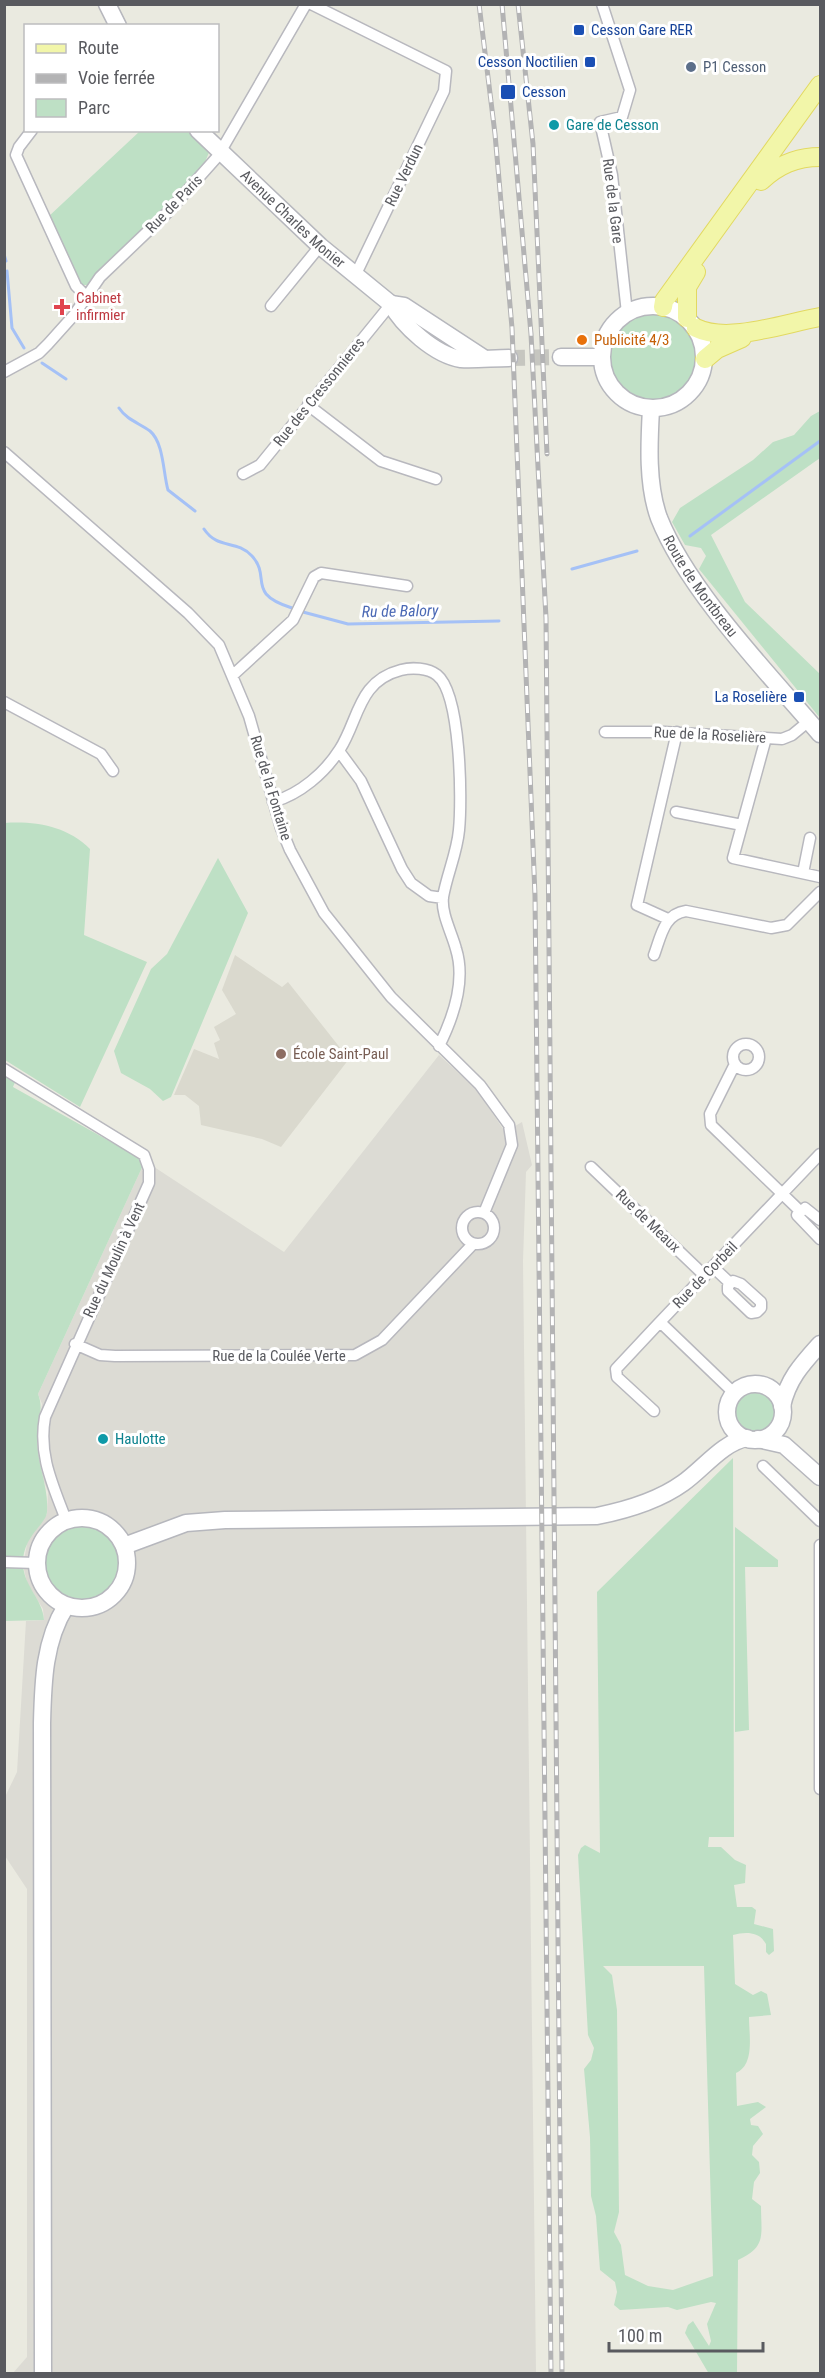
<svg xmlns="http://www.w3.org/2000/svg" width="825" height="2378" viewBox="0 0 825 2378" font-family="'Roboto Condensed',sans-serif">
<rect width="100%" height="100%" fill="#eaeae0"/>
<path fill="#dcdbd4" d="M439 1055 477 1090 505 1132 522 1122 532 1165 526 1172 523 1261 536 2373H13L27 2357V1889L5 1856V1797L17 1772 26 1621 44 1620 43 1609 27 1583 23 1565 28 1539 47 1514 48 1492 39 1469 37 1441 42 1404 38 1394 145 1161 284 1252Z"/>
<path fill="#dad9ce" d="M235 955 282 987 288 982 349 1059 281 1147 262 1139 201 1125 199 1106 185 1095H174L194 1049 219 1059 214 1043 220 1040 214 1027 236 1014 222 990Z"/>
<path fill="#bee0c5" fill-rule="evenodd" d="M140 131H193L210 150 203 167 88 285H82L48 217Z
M608 358a45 45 0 1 1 90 0a45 45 0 1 1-90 0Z
M820 411V458L711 535 745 602 820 674V718L699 569 706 556 701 548 685 545 672 522 680 508 753 460 773 442 794 435 811 416Z
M5 823C35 821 67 826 90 849L84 935 147 962 80 1107 5 1060Z
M218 858 248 913 171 1097 163 1101 150 1089 121 1073 114 1051 151 969 167 954Z
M4 1075 15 1082 13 1087 145 1161 38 1394C44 1408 38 1424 37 1439 37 1465 49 1487 47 1512 46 1525 22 1536 23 1565 24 1586 43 1600 44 1620L5 1621Z
M732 1413a23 23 0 1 1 46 0a23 23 0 1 1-46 0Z
M733 1458 734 1837H709L708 1847H721L735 1860 746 1865 745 1883 734 1885 737 1907H752L756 1910 754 1924 773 1929 774 1951 769 1955 766 1952V1944C759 1931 745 1932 733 1935L735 1984 753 1995 761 1991 767 1994 771 2015 749 2017C749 2035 755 2065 736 2073L737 2106 758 2102 766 2107 750 2119 751 2125 758 2126 763 2134 753 2146 752 2155 759 2162 760 2173 754 2182 752 2199 761 2206C761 2235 767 2247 738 2260L737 2373 709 2374 685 2333 688 2325 693 2321 709 2346 711 2341 707 2324 716 2303 711 2302 677 2310 668 2307 620 2310 614 2305 617 2292 615 2282 600 2270 596 2216 591 2196 590 2137 584 2069 591 2060 594 2048 588 2035 578 1855 581 1848 585 1845 600 1853 597 1592ZM603 1966H704L713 2276 673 2290 648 2286 625 2275 621 2245 614 2232 619 2212 617 2010 612 1975Z
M42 1562a39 39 0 1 1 78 0a39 39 0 1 1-78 0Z
M735 1527 778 1560V1567H745L749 1730 735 1732Z"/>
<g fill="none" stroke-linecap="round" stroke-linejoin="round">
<path stroke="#a5c1f6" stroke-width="3" d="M4 254 6 261
M7 271 12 328 24 348
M42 363 66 379
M119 408C127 420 139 423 150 431 164 443 163 473 168 490L195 511
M204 529C218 550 236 539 252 556 272 578 245 593 292 608
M690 536 820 441
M572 569 637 551
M303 612 348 624 499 621"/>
<path stroke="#c6c6c0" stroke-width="16" stroke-dasharray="16 8" stroke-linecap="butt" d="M509 358 561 357"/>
<defs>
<path id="street" d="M311 4 446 71 444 91 355 276
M602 4 630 90 622 117 600 122 612 175 627 313
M32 130 19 147 16 155 76 286 86 296
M271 306 320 246
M4 372 39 353 48 344 74 315 100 277 168 212 218 156 306 4
M308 405 381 461 436 479
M4 452 188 613 219 645 249 716 281 828 290 850 324 913 391 997 480 1085 509 1125 512 1145 484 1213
M243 474 260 465 391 304
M233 675 293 620 314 577 321 573 407 586
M4 702 101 754 113 771
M605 732H664L782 739 792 735 809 721
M766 738 733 858 820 877
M339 751 361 781 402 869 411 883 429 896 443 898
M273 802C300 794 325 773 340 749 359 719 358 681 401 670 412 667 428 668 437 675 461 694 462 800 459 830 457 853 447 874 443 897 441 914 452 933 456 949 466 981 453 1018 439 1046
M676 812 742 825
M803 873 810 838
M668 919 637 905 677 732
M654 955C661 936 664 914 686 911L771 928 787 925 820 892
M733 1057a13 13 0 1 1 26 0a13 13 0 1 1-26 0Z
M735 1064 710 1114 711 1125 800 1211
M4 1069 144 1155 149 1169V1183L45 1417C38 1455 53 1485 66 1520
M591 1167 705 1276
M462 1228a16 16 0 1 1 32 0a16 16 0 1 1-32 0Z
M820 1220 805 1208 797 1215 820 1239
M713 1267 730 1283
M733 1281 741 1284 761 1302V1308L757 1312 751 1313 728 1291V1286Z
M75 1344 100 1355 115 1356 355 1355 382 1340 473 1244
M734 1393 660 1322 820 1154
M654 1411 617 1377 616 1369 660 1322
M763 1466 820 1521
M820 1545V1789
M4 1562 36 1563"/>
<g id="secondary">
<path d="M107 4 118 26"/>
<path id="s1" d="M198 130 320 246 391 304C403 326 435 355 461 359 473 360 495 358 509 358"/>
<path d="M391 304 404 306 482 357"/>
<circle cx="653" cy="357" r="51"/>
<path d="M561 357H601"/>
<path id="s2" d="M651 409C649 444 647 485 659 518 688 591 769 674 820 734"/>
<circle cx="755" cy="1412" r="28"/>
<path d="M782 1406C788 1379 802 1364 820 1344"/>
<path d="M758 1439 784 1445 820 1477"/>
<circle cx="82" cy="1563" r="45"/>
<path d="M124 1546 186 1523 225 1520 597 1516C627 1510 658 1501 683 1483 703 1469 723 1442 747 1438"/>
<path d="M43 2374 42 1723C43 1682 44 1641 66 1606"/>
</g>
<path id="primary" d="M761 181C778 165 796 157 820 157
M663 307 664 301 820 85
M687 318V287L696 272
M696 328C728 344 785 323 820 317
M705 359 717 349 742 338"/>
</defs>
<use href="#street" stroke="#b8b8be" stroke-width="13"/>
<use href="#secondary" stroke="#b6b7bd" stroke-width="19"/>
<use href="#primary" stroke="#e2d961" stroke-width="20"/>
<use href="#street" stroke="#fff" stroke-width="10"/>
<use href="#secondary" stroke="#fff" stroke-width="16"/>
<use href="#primary" stroke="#f2f6a9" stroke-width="18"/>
<defs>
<path id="rail" d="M479 4 495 134 512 328 535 896 551 2374
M502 4 531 334 546 618 562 2374
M518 4 533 144 547 454"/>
</defs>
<use href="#rail" stroke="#b3b3b4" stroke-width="5"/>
<use href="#rail" stroke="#fff" stroke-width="3" stroke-dasharray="9" stroke-linecap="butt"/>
</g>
<g fill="#1a4fb4" stroke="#fff" stroke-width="2">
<rect x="573" y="24" width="12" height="12" rx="3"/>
<rect x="584" y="56" width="12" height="12" rx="3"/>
<rect x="500" y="84" width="16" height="16" rx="3"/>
<rect x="793" y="691" width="12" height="12" rx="3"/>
</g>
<circle fill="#5c6f8a" stroke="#fff" stroke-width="2" cx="691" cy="67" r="6"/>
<g fill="#0f9aa8" stroke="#fff" stroke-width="2">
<circle cx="554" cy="125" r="6"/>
<circle cx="103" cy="1439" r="6"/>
</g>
<path fill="#e0444e" stroke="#fff" stroke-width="2" d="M59 298h6v6h6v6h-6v6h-6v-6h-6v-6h6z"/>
<circle fill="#e8710a" stroke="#fff" stroke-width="2" cx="582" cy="340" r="6"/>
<circle fill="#8d6e63" stroke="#fff" stroke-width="2" cx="281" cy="1054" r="6"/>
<g text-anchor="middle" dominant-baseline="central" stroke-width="6" stroke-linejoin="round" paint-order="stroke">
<g font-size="15" fill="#164399" stroke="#fff" text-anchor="start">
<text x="591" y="30">Cesson Gare RER</text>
<text x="578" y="62" text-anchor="end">Cesson Noctilien</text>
<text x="522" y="92">Cesson</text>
<text x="787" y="697" text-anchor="end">La Roselière</text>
</g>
<g font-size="15" fill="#4e5e75" stroke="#fff" text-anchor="start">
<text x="703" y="67">P1 Cesson</text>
</g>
<g font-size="15" fill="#0d838f" stroke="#fff" text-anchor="start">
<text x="566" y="125">Gare de Cesson</text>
<text x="115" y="1439">Haulotte</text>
</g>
<g font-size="15" fill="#595a5f" stroke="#fff">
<text transform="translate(404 175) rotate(-64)">Rue Verdun</text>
<text transform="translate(613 201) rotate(83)">Rue de la Gare</text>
<text transform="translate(174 204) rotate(-46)">Rue de Paris</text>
<text stroke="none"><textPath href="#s1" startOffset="130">Avenue Charles Monier</textPath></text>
<text transform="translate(319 392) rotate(-51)">Rue des Cressonnieres</text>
<text stroke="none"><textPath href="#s2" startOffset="190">Route de Montbreau</textPath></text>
<text transform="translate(710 735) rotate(3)">Rue de la Roselière</text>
<text transform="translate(271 788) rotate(73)">Rue de la Fontaine</text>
<text transform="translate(648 1221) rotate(44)">Rue de Meaux</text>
<text transform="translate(114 1260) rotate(-65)">Rue du Moulin à Vent</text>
<text transform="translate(705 1275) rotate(-46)">Rue de Corbeil</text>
<text x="279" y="1356">Rue de la Coulée Verte</text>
</g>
<g font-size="15" fill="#be3a42" stroke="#fff" text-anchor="start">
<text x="76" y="298">Cabinet<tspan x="76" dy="17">infirmier</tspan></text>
</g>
<g font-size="15" fill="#c56008" stroke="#fff" text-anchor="start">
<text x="594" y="340">Publicité 4/3</text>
</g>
<g font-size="15" fill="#785e54" stroke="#fff" text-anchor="start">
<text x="293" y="1054">École Saint-Paul</text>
</g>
<g font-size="16" font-style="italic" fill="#4b69b5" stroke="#fff">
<text transform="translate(400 611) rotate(-1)">Ru de Balory</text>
</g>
</g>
<rect width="825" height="2378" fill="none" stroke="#595a5f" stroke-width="12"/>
<rect x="24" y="24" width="195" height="108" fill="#ffffff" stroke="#bdbdbf" stroke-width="1.5"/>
<rect x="36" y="44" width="30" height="9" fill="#f2f6a9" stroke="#bdbdbf" stroke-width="1.5"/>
<text x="78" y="54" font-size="18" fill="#595a5f">Route</text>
<rect x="36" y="74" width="30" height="9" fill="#b3b3b4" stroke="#bdbdbf" stroke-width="1.5"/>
<text x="78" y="84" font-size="18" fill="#595a5f">Voie ferrée</text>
<rect x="36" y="99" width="30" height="18" fill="#bee0c5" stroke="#bdbdbf" stroke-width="1.5"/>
<text x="78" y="114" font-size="18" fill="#595a5f">Parc</text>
<path d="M609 2342v9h154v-9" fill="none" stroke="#595a5f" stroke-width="3"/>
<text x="618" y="2342" font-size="18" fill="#595a5f" stroke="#ffffff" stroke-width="4.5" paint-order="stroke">100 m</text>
</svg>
